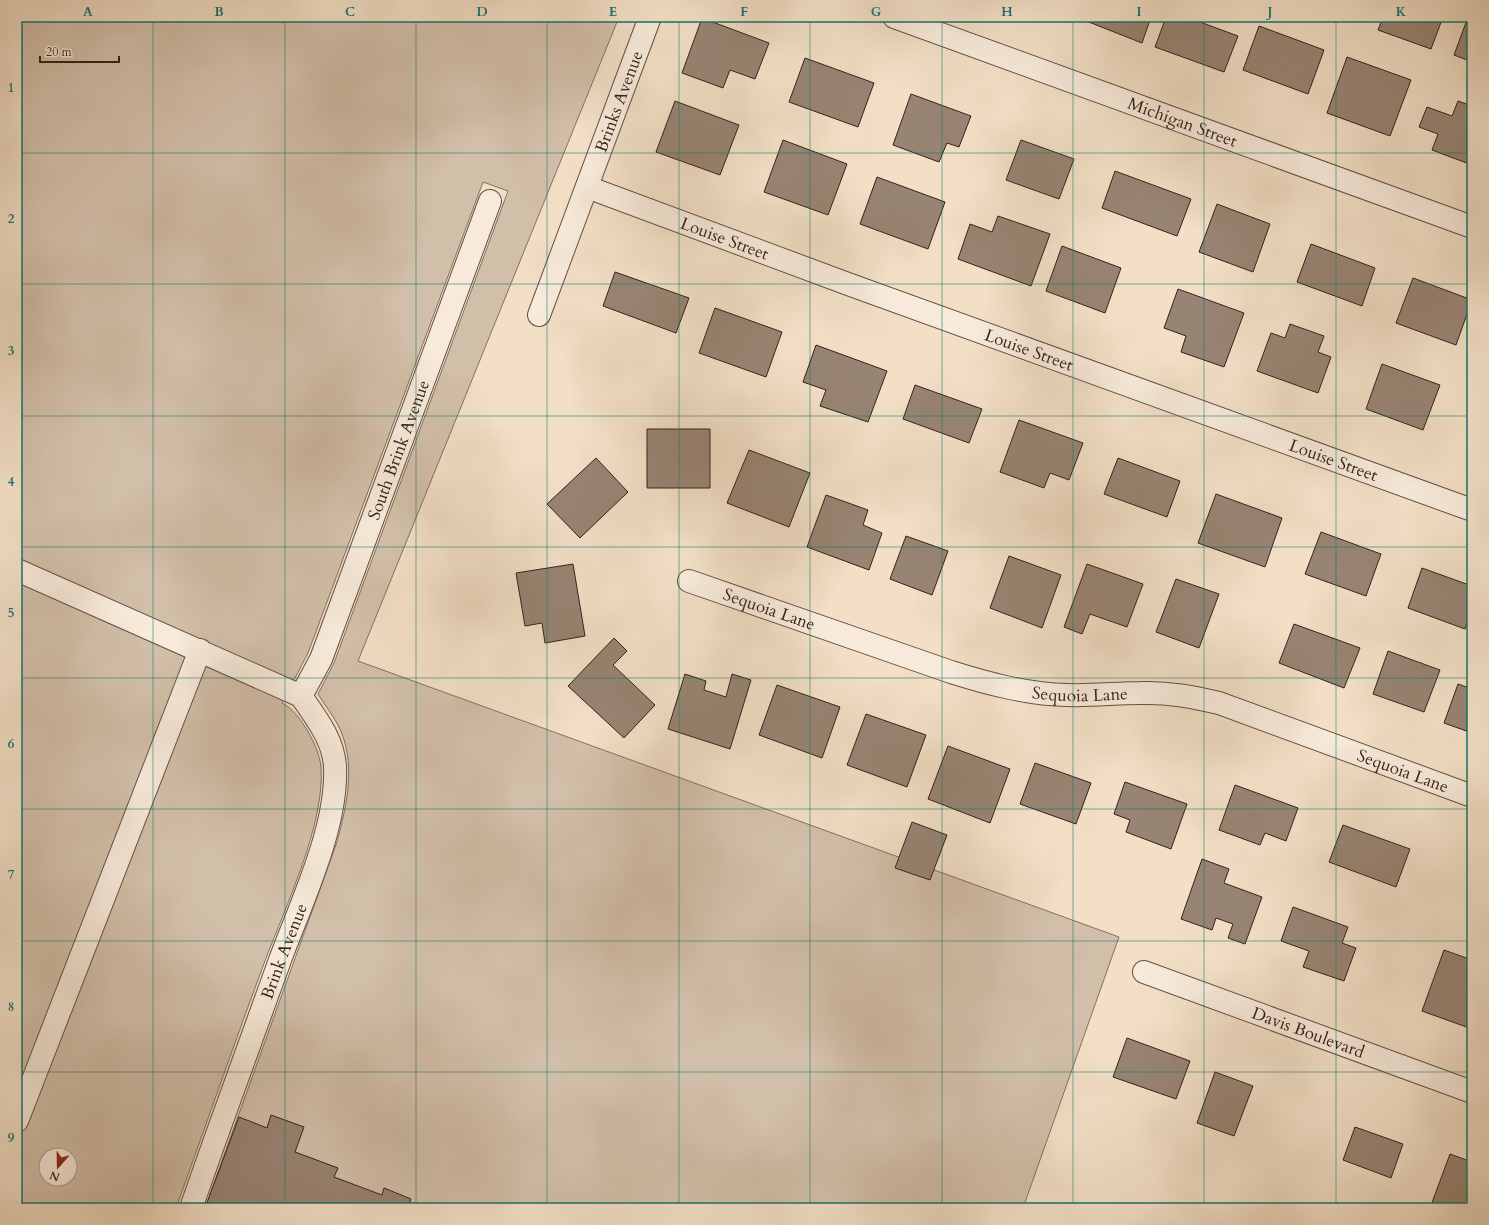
<svg xmlns="http://www.w3.org/2000/svg" width="1489" height="1225" viewBox="0 0 1489 1225" font-family="Cardo,serif">
<rect width="100%" height="100%" fill="#f2dfc6"/>
<filter id="stains"><feTurbulence type="fractalNoise" baseFrequency=".005" numOctaves="4"/><feColorMatrix values="0 0 0 0 .2 0 0 0 0 .09 0 0 0 0 .02 0 0 0 .5 -.17"/></filter>
<radialGradient id="worn" r=".72"><stop offset=".6" stop-color="#630" stop-opacity="0"/><stop offset="1" stop-color="#630" stop-opacity=".3"/></radialGradient>
<path fill="#d2bfa9" stroke="#847061" fill-rule="evenodd" d="M17 17H619L358 661 1119 937 1023 1208H205L337 842C347 804 357 762 338 725 332 714 324 704 318 694L334 663 508 191 483 182 308 653 282 703C300 712 320 748 321 768 325 823 286 906 266 958 235 1041 206 1125 176 1208H17ZM46 1155H70V1179H46Z"/>
<path fill="#988473" stroke="#362119" d="M1076 17H1151L1142 43Z
M1166 17H1202L1200 22 1238 36 1224 72 1155 47Z
M1383 17H1443L1431 49 1378 30Z
M1468 17H1472V62L1454 55Z
M702 18 769 43 755 79 730 70 723 88 682 73Z
M1259 26 1324 50 1308 94 1243 70Z
M1347 57 1411 80 1390 136 1327 113Z
M805 58 874 83 858 127 789 102Z
M911 94 971 116 959 147 947 143 939 162 893 145Z
M675 101 739 125 720 175 656 152Z
M1458 101 1472 106V165L1432 150 1438 134 1419 127 1427 107 1452 116Z
M783 140 847 164 828 215 764 192Z
M1021 140 1074 159 1059 199 1006 180Z
M1115 171 1191 199 1177 236 1102 208Z
M877 177 945 202 928 249 860 224Z
M1217 204 1270 224 1253 272 1199 252Z
M998 216 1050 234 1031 286 958 259 970 224 992 232Z
M1311 244 1375 268 1362 306 1297 282Z
M1062 246 1121 268 1105 313 1046 291Z
M615 272 689 298 676 333 603 306Z
M1413 278 1472 300 1456 345 1396 323Z
M1178 289 1244 313 1224 367 1181 352 1186 336 1164 328Z
M715 308 782 332 766 377 699 353Z
M1290 324 1324 336 1318 352 1331 357 1318 393 1257 371 1271 333 1285 338Z
M816 345 887 371 868 422 820 406 826 390 803 382Z
M1382 364 1440 385 1423 430 1366 409Z
M915 385 982 409 969 443 903 419Z
M1019 420 1083 443 1069 480 1050 473 1044 488 1000 472Z
M647 429H710V488H647Z
M749 450 810 473 789 527 727 503Z
M596 458 628 492 580 538 547 504Z
M1118 458 1180 481 1167 517 1104 494Z
M1216 494 1282 518 1265 567 1198 543Z
M826 495 868 510 863 525 882 533 869 570 807 547Z
M1321 532 1381 554 1366 596 1305 574Z
M906 536 948 551 932 595 890 579Z
M1009 556 1061 575 1042 628 990 608Z
M573 564 585 636 545 643 542 623 525 626 516 573Z
M1087 564 1143 584 1127 627 1090 614 1082 634 1064 627Z
M1422 568 1472 586V608L1465 629 1408 608Z
M1176 579 1219 594 1199 648 1156 632Z
M1294 624 1360 648 1344 688 1279 663Z
M614 638 627 651 613 665 655 705 624 738 568 686Z
M1388 651 1440 670 1424 712 1373 694Z
M685 674 706 681 704 690 726 697 732 674 751 680 730 749 668 729Z
M1458 684 1472 689V733L1444 723Z
M777 685 840 707 822 758 759 735Z
M866 714 926 735 907 787 847 765Z
M948 746 1010 769 990 823 928 799Z
M1035 763 1091 783 1076 824 1020 804Z
M1125 782 1187 804 1171 849 1126 832 1130 820 1114 814Z
M1235 785 1298 808 1286 841 1265 833 1260 845 1219 830Z
M912 822 947 835 930 880 895 868Z
M1343 825 1410 849 1396 887 1329 862Z
M1202 859 1229 869 1224 883 1262 897 1245 944 1228 938 1233 924 1216 918 1212 930 1181 919Z
M1293 907 1348 927 1342 943 1356 948 1344 981 1303 967 1309 951 1281 941Z
M1444 950 1472 960V1029L1422 1011Z
M1127 1038 1190 1061 1176 1099 1113 1077Z
M1215 1072 1253 1086 1234 1136 1197 1123Z
M271 1115 304 1127 295 1152 338 1168 334 1177 382 1195 384 1188 411 1199 408 1208H205L239 1117 267 1128Z
M1355 1127 1403 1144 1391 1178 1343 1160Z
M1450 1154 1472 1162V1208H1430Z"/>
<g fill="none" stroke-linecap="round" stroke-linejoin="round">
<defs>
<g id="minor">
<path id="s1" d="M894 17 1472 227"/>
<path id="s2" d="M587 187 848 284 1472 510"/>
<path id="s3" d="M539 315 650 17"/>
<path d="M17 570 301 696"/>
<path id="s4" d="M689 581 951 672C989 684 1027 694 1067 695 1092 696 1116 693 1141 693 1168 692 1193 697 1219 703L1472 796"/>
<path id="s5" d="M301 696 321 659 490 201"/>
<path id="s6" d="M1144 972 1472 1092"/>
<path d="M17 1121 200 650"/>
<path id="s7" d="M191 1208C220 1125 250 1042 280 960 301 903 338 827 335 766 333 739 316 718 301 696"/>
</g>
</defs>
<use href="#minor" stroke="#655044" stroke-width="24"/>
<use href="#minor" stroke="#f7eada" stroke-width="22"/>
</g>
<path fill="none" stroke="#0f766e" stroke-width="1" stroke-opacity="0.55" d="M153 17V1208M285 17V1208M416 17V1208M547 17V1208M679 17V1208M810 17V1208M942 17V1208M1073 17V1208M1204 17V1208M1336 17V1208M17 153H1472M17 284H1472M17 416H1472M17 547H1472M17 678H1472M17 809H1472M17 941H1472M17 1072H1472"/>
<g text-anchor="middle" dominant-baseline="central" stroke-width="4" stroke-linejoin="round" paint-order="stroke">
<g font-size="17" fill="#362119" stroke="#f7eada">
<text stroke="none"><textPath href="#s3" startOffset="228">Brinks Avenue</textPath></text>
<text stroke="none"><textPath href="#s1" startOffset="307">Michigan Street</textPath></text>
<text stroke="none"><textPath href="#s2" startOffset="147">Louise Street</textPath></text>
<text stroke="none"><textPath href="#s2" startOffset="471">Louise Street</textPath></text>
<text stroke="none"><textPath href="#s5" startOffset="265">South Brink Avenue</textPath></text>
<text stroke="none"><textPath href="#s2" startOffset="795">Louise Street</textPath></text>
<text stroke="none"><textPath href="#s4" startOffset="85">Sequoia Lane</textPath></text>
<text stroke="none"><textPath href="#s4" startOffset="409">Sequoia Lane</textPath></text>
<text stroke="none"><textPath href="#s4" startOffset="745">Sequoia Lane</textPath></text>
<text stroke="none"><textPath href="#s7" startOffset="273">Brink Avenue</textPath></text>
<text stroke="none"><textPath href="#s6" startOffset="175">Davis Boulevard</textPath></text>
</g>
</g>
<rect width="1489" height="1225" fill="none" stroke="#f2dfc6" stroke-width="44"/>
<g transform="translate(58 1167) rotate(200)"><circle r="19" fill="#f7eada" stroke="#aa9a8d"/>
<path d="M0-3L7 15L0 10L-7 15Z" fill="#8f2418"/>
<text y="-6" font-size="11" font-weight="bold" text-anchor="middle" fill="#362119">N</text>
</g>
<path d="M40 56v6h79v-6" fill="none" stroke="#362119" stroke-width="2"/>
<text x="46" y="56" font-size="12" fill="#362119" stroke="#f7eada" stroke-width="3" paint-order="stroke">20 m</text>
<rect x="22" y="22" width="1445" height="1181" fill="none" stroke="#0f766e" stroke-width="1.5"/>
<g font-size="13" text-anchor="middle" font-weight="bold" fill="#0f766e">
<text x="88" y="16">A</text>
<text x="219" y="16">B</text>
<text x="350" y="16">C</text>
<text x="482" y="16">D</text>
<text x="613" y="16">E</text>
<text x="744" y="16">F</text>
<text x="876" y="16">G</text>
<text x="1007" y="16">H</text>
<text x="1139" y="16">I</text>
<text x="1270" y="16">J</text>
<text x="1401" y="16">K</text>
<text x="11" y="92">1</text>
<text x="11" y="223">2</text>
<text x="11" y="355">3</text>
<text x="11" y="486">4</text>
<text x="11" y="617">5</text>
<text x="11" y="748">6</text>
<text x="11" y="879">7</text>
<text x="11" y="1011">8</text>
<text x="11" y="1142">9</text>
</g>
<rect width="100%" height="100%" filter="url(#stains)"/>
<rect width="100%" height="100%" fill="url(#worn)"/>
</svg>
